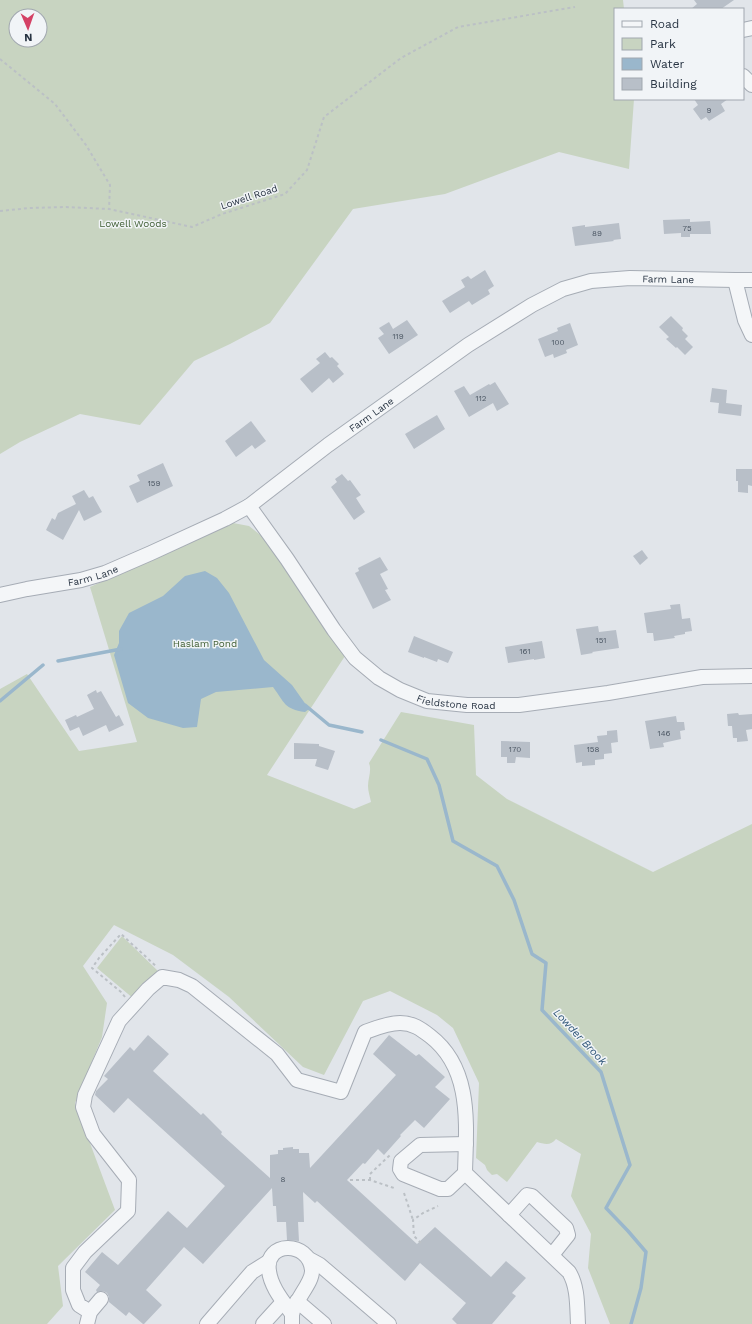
<svg xmlns="http://www.w3.org/2000/svg" width="752" height="1324" viewBox="0 0 752 1324" font-family="'Work Sans',sans-serif">
<rect width="100%" height="100%" fill="#e1e5ea"/>
<path fill="#c8d4c1" fill-rule="evenodd" d="M0 0H623L624 9H615V99H634L629 169 559 152 445 194 353 209 270 323 230 344 194 361 140 425 80 414 20 442 0 454ZM16 16H40V40H16Z
M233 523 249 526 268 541 345 656 267 775 354 809 371 802C370 797 368 791 368 786 368 778 372 770 369 763L401 712 474 725 476 775 507 799 653 872 752 824V1324H610L588 1268 591 1234 571 1196 581 1154 556 1139C551 1146 544 1144 537 1142L507 1182 497 1174 492 1175 487 1170 485 1165 476 1158 479 1083 453 1028 437 1015 390 991 363 1001 324 1075 303 1067 229 997 173 955 114 925 83 966 107 1003 102 1037 75 1103 115 1210 58 1266 63 1306 47 1324H0V689L27 674 79 751 137 742 90 587Z
M122 936 159 972 134 999 97 968Z"/>
<path fill="#9ab7cc" d="M205 571 217 578 229 593 264 660 292 685 309 709 305 712C284 709 285 703 273 687L216 692 201 699 197 727 183 728 148 718 128 703 114 655 119 643V631L129 613 163 596 185 576Z"/>
<g fill="none" stroke-linecap="round" stroke-linejoin="round">
<path stroke="#9ab7cc" stroke-width="3.5" d="M58 661 121 649
M0 701 43 665
M305 705 329 725 362 732
M381 740 427 759 439 785 453 841 497 866 514 900 532 954 546 963 542 1010 601 1072 630 1165 606 1208 628 1231 646 1252 641 1288 631 1324"/>
</g>
<path fill="#b8bfc8" d="M694 0H734L721 9H691L697 4Z
M694 99H728L721 104 725 111 709 121 706 117 701 120 693 109 698 105Z
M690 219V222L710 221 711 234H690V237H681V233L664 234 663 220Z
M619 223 621 239 613 240 614 241 575 246 572 227 585 225V227Z
M485 270 494 286 488 290 490 294 472 305 469 301 450 313 442 301 465 287 461 280 468 276 471 279Z
M671 316 683 328 682 330 688 336 685 339 693 347 685 355 677 347 676 348 666 339 669 337 659 327Z
M407 320 418 335 389 354 378 338 384 334 379 328 389 322 393 329Z
M570 323 578 345 566 350 567 353 554 358 553 354 545 357 538 339 558 331 557 328Z
M325 352 330 358 332 357 339 364 337 366 344 374 333 383 329 378 312 393 300 379 320 363 316 359Z
M495 382 509 404 497 411 493 403 469 417 454 391 464 386 470 395 489 384 490 385Z
M712 388 727 390 726 403 742 405 741 416 718 413 719 403 710 402Z
M437 415 445 429 414 449 405 434Z
M251 421 266 441 255 449 252 445 236 457 225 441Z
M163 463 173 486 137 503 129 486 140 481 137 475Z
M736 469H752V486L748 485V493L738 492V481H736Z
M342 474 348 481 350 480 361 495 356 498 365 512 354 520 331 487 337 482 335 479Z
M84 490 89 498 93 496 102 512 84 521 79 510 63 540 46 530 52 518 55 520 58 513 76 504 72 496Z
M642 550 648 558 640 565 633 556Z
M380 557 388 570 380 574 388 589 385 590 391 600 373 609 355 573 359 571 358 568Z
M680 604 682 619 690 618 692 631 685 632V634L674 636 675 638 654 641 653 633H647L644 613 671 609 670 605Z
M598 626 599 632 616 630 619 648 592 652 593 653 581 655 576 629Z
M414 636 453 652 448 663 438 659 437 662 424 657V658L408 652Z
M542 641 545 658 534 660V659L508 663 505 647Z
M96 690 97 693 101 691 116 717 119 715 124 725 109 732 106 725 83 736 79 727 70 731 65 720 76 715 77 717 94 709 87 695Z
M738 713 739 715 752 714V729L746 730 748 741 737 742V738H733L732 726H728L727 714Z
M676 716 677 722H684L685 730 680 731 681 739 663 743 664 747 650 749 645 721Z
M617 730 618 742 611 743 612 753 604 754V759L595 760V765L582 766V762L576 763 574 745 598 742 597 736 607 735V731Z
M501 741 530 742V758L516 757 515 763H507V757H501Z
M294 743 319 744V746L335 751 328 770 315 766 317 759H294Z
M148 1035 169 1054 153 1071 201 1115 203 1113 222 1132 221 1134 270 1178V1155L278 1154V1150H283V1148L293 1147V1149H299V1153H309L310 1168 396 1075 373 1054 389 1035 416 1056 419 1054 445 1077 435 1087 450 1099 424 1128 415 1120 400 1135 401 1136 384 1155 378 1149 365 1164 363 1163 347 1180 417 1244 435 1227 491 1277 506 1261 526 1278 512 1293 516 1296 492 1324H457L452 1319 466 1303 420 1263 405 1281 329 1212 317 1201 315 1203 303 1192 304 1222H298L299 1241 287 1240 286 1222H277L276 1206H273L272 1188 203 1264 184 1247 146 1290 162 1305 144 1324H143L129 1312 126 1316 109 1302V1297L107 1293 103 1291 97 1292 96 1290 100 1285 85 1272 102 1252 118 1265 168 1211 187 1228 225 1186 128 1098 114 1113 95 1095 96 1091 108 1079 104 1076 130 1047 134 1051Z"/>
<g fill="none" stroke-linecap="round" stroke-linejoin="round">
<defs>
<g id="minor">
<path d="M743 30 752 28"/>
<path d="M743 76 752 85"/>
<path d="M735 280 745 320 752 335"/>
<path id="s1" d="M249 506 287 559 334 630 355 658 379 678 400 690 427 701 467 705H519L608 693 702 677 752 676"/>
<path id="s2" d="M0 595 27 589 81 580 105 573 151 553 225 519 249 506 328 445 468 345 532 305 563 289 591 281 630 278 735 280H752"/>
<path d="M465 1173 448 1189H440L403 1174 400 1169 401 1161 420 1145 466 1144"/>
<path d="M509 1215 527 1195 532 1196 566 1228 568 1235 552 1255"/>
<path d="M309 1259 320 1265 389 1324"/>
<path d="M297 1301 324 1324"/>
<path d="M90 1312 79 1305 73 1290V1268L85 1252 128 1211 129 1180 93 1134 83 1107 85 1095 119 1021 148 989 162 977 179 980 192 986 277 1054 297 1080 341 1092 365 1032C376 1028 388 1023 400 1023 413 1023 421 1029 430 1036 473 1069 466 1126 465 1173L569 1272C578 1287 577 1306 578 1324"/>
<path d="M292 1314C283 1301 271 1287 269 1271 264 1241 309 1240 312 1270 313 1283 294 1300 292 1315 292 1318 292 1321 292 1324"/>
<path d="M87 1324 90 1312 101 1299"/>
<path d="M207 1324 252 1272 268 1262"/>
<path d="M263 1324 283 1302"/>
</g>
</defs>
<use href="#minor" stroke="#a6acb5" stroke-width="16"/>
<path stroke="#bbc0c5" stroke-width="2" stroke-dasharray="3 3" stroke-linecap="butt" d="M0 59 55 104 86 145 110 185 109 209
M0 211 30 208 66 207 109 209 192 227 222 214 285 194 307 170 324 117 401 58 458 27 575 7
M125 997 121 992 92 968 99 958 121 934 157 967
M350 1180H370L394 1188
M370 1180V1174L390 1155
M404 1193 413 1220
M421 1243 414 1236 413 1220 423 1213 438 1206"/>
<use href="#minor" stroke="#f4f6f8" stroke-width="14"/>
</g>
<g text-anchor="middle" dominant-baseline="central" stroke-width="3" stroke-linejoin="round" paint-order="stroke">
<g font-size="8" fill="#4c5764">
<text x="709" y="110">9</text>
<text x="687" y="228">75</text>
<text x="597" y="233">89</text>
<text x="398" y="336">119</text>
<text x="558" y="342">100</text>
<text x="481" y="398">112</text>
<text x="154" y="483">159</text>
<text x="601" y="640">151</text>
<text x="525" y="651">161</text>
<text x="664" y="733">146</text>
<text x="515" y="749">170</text>
<text x="593" y="749">158</text>
<text x="283" y="1179">8</text>
</g>
<g font-size="10" fill="#283443" stroke="#f1f4f7">
<text transform="translate(249 197) rotate(-18)">Lowell Road</text>
<text stroke="none"><textPath href="#s2" startOffset="755">Farm Lane</textPath></text>
<text stroke="none"><textPath href="#s2" startOffset="419">Farm Lane</textPath></text>
<text stroke="none"><textPath href="#s2" startOffset="95">Farm Lane</textPath></text>
<text stroke="none"><textPath href="#s1" startOffset="299">Fieldstone Road</textPath></text>
</g>
<g font-size="10" fill="#415f35" stroke="#f1f4f7">
<text x="133" y="223">Lowell Woods</text>
<text x="205" y="643">Haslam Pond</text>
</g>
<g font-size="11" font-style="italic" fill="#305779" stroke="#f1f4f7">
<text transform="translate(580 1037) rotate(47)">Lowder Brook</text>
</g>
</g>
<rect x="614" y="8" width="130" height="92" fill="#f1f4f7" stroke="#a1a7af"/>
<rect x="622" y="21" width="20" height="6" fill="#f4f6f8" stroke="#a1a7af"/>
<text x="650" y="28" font-size="12" fill="#283443">Road</text>
<rect x="622" y="38" width="20" height="12" fill="#c8d4c1" stroke="#a1a7af"/>
<text x="650" y="48" font-size="12" fill="#283443">Park</text>
<rect x="622" y="58" width="20" height="12" fill="#9ab7cc" stroke="#a1a7af"/>
<text x="650" y="68" font-size="12" fill="#283443">Water</text>
<rect x="622" y="78" width="20" height="12" fill="#b8bfc8" stroke="#a1a7af"/>
<text x="650" y="88" font-size="12" fill="#283443">Building</text>
<g transform="translate(28 28) rotate(178)"><circle r="19" fill="#f1f4f7" stroke="#a1a7af"/>
<path d="M0-3L7 15L0 10L-7 15Z" fill="#d44165"/>
<text y="-6" font-size="11" font-weight="bold" text-anchor="middle" fill="#283443">N</text>
</g>
</svg>
